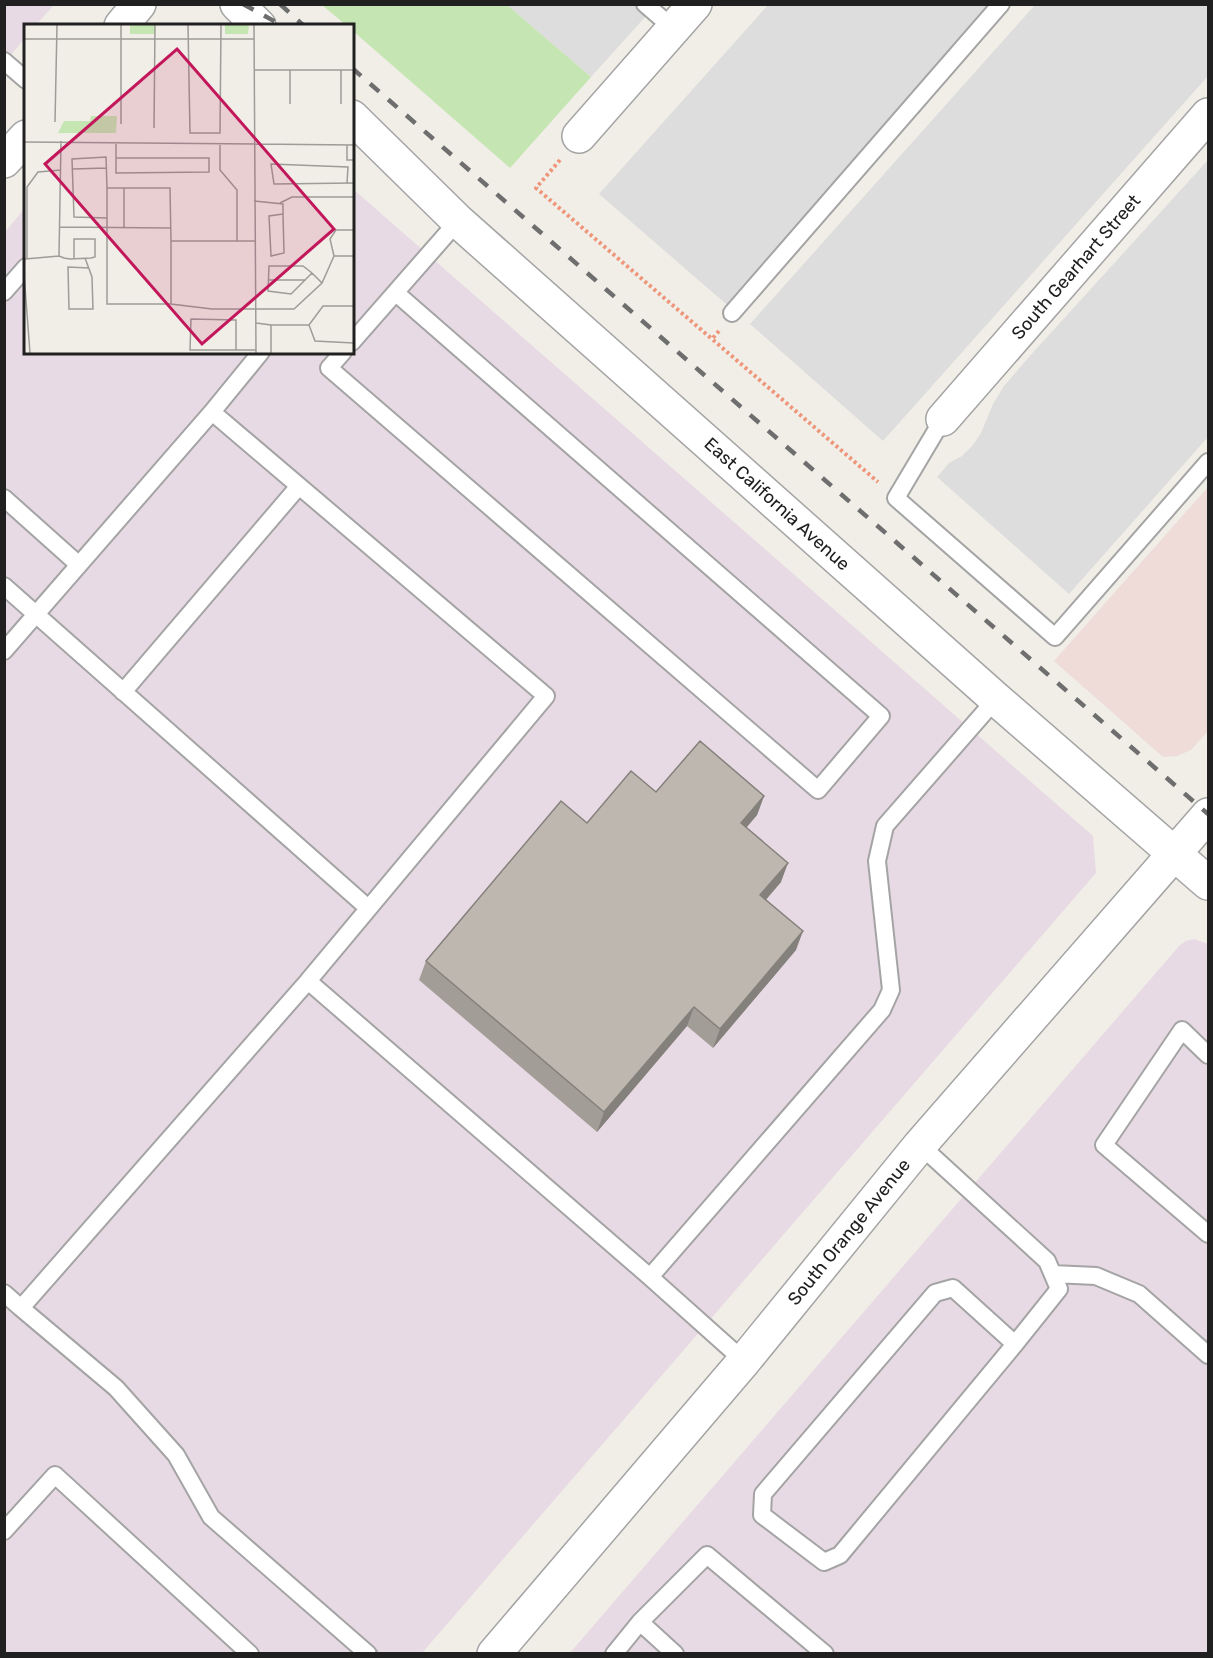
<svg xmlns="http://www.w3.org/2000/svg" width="1213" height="1658" viewBox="0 0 1213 1658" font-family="Rubik,sans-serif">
<rect width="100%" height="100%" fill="#f0eee7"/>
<path fill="#dedddd" d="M507 5H656L591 77Z
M768 5H1005L733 310 599 194Z
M1035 5H1208V76L883 441 750 324Z
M1208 160V437L1069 594 937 477 949 463 962 456 973 445 981 433 993 404 1004 386 1028 358Z"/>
<path fill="#efdcd8" d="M1208 487V731L1191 750 1177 756 1163 757 1054 661Z"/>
<path fill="#e8dae4" d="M5 5H54L36 25 26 26 25 38 5 62Z
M353 189 1093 836 1096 873 422 1653 5 1654V232L25 208 26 352H352Z
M1194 939 1208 944V1653L569 1654 1179 946 1186 941Z"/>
<path fill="#c5e5b2" d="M322 5H507L591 77 510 168 353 31 352 26 346 25Z"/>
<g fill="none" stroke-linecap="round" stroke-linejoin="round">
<defs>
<path id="service" d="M645 4 674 29
M4 61 26 80
M4 292 26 267
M732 313 1001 4
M352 342 458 221
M343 352 329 368 818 790 881 716 396 293
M212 412 261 352
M943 419 896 498 1055 637 1208 462
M4 498 79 565
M4 586 368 908
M4 651 212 412 546 696 308 981
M123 692 299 486
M1208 1055 1182 1030 1104 1145 1208 1234
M920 1145 1047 1261 1059 1289 1015 1344 840 1555 824 1562 762 1515 763 1494 935 1293 953 1288 1015 1344
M1053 1274 1096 1276 1139 1294 1208 1355
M4 1293 21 1308
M744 1361 650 1277 882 1010 891 990 877 861 885 826 996 699
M4 1531 55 1475 250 1654
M640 1622 675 1654
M368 1654 211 1517 176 1455 116 1388 21 1308 308 981 650 1277
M614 1654 640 1622 707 1555 825 1654"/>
<path id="minor" d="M237 4 259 26
M121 26 139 4
M352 117 458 221 996 699 1208 883
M579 136 695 4
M4 161 26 137
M943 419 1208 115"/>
<path id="tertiary" d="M494 1654 744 1361 920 1145 1208 815"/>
</defs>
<use href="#service" stroke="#a4a4a4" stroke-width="20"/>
<use href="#minor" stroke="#a4a4a4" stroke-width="36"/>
<use href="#tertiary" stroke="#a4a4a4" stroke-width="36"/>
<path stroke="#ee957a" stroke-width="4" stroke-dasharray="3 3" stroke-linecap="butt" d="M560 160 536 188 712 339
M719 331 712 339 878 482"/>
<use href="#service" stroke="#fff" stroke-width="16"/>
<use href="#minor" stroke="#fff" stroke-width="33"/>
<use href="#tertiary" stroke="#fff" stroke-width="33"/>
<path stroke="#6e6e6e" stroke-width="4.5" stroke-dasharray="12 12" stroke-linecap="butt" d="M243 4 283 26
M280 4 304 26
M352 68 1208 814"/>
</g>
<path fill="#a39d97" d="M656 792 764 796 757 815 746 828 781 882 766 900 796 950 713 1048 687 1026 597 1132 419 980 426 961 587 823Z"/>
<path fill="#84807b" d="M764 796 757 815 734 842 741 823Z
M788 863 781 882 753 914 760 895Z
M803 931 796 950 713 1048 720 1029Z
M694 1007 687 1026 597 1132 604 1112Z"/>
<path fill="#bdb7b0" stroke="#84807b" stroke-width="1.5" d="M700 741 764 796 741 823 788 863 760 895 803 931 720 1029 694 1007 604 1112 426 961 561 801 587 823 631 771 656 792Z"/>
<g text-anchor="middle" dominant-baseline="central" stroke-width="4.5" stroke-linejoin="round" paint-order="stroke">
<g font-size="18" fill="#202020" stroke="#fff">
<text transform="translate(1076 267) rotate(-49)">South Gearhart Street</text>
<text transform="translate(777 504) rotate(42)">East California Avenue</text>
<text transform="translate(849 1232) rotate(-51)">South Orange Avenue</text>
</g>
</g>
<g transform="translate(24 24)">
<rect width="330" height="330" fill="#f0eee7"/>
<path d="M106 1H131V10H106ZM201 1H225L224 10H201ZM67 92H93L92 109H34L40 97H66Z" fill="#c5e5b2"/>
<path fill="none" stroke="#9d9c97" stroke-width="1.5" d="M164 1 166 109H196L197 1M230 1 232 329M0 15H230M230 46H330M266 46V80M317 46V80M31 98 33 1M97 100V1M130 104 131 1M0 118 330 121M92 120V149L185 148V134H92M196 121V146L213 166V217H231M323 121V136H330M49 145 82 144M323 159 324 143 247 140 250 160 330 159M83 164 82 133 48 135 50 193 83 194M100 164V203M230 177 259 180V190L260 229 247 232 245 192 259 190M256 179 268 173H330M36 203 147 204M330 206H312L306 215 310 232H330M213 217H147V280L188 285H270L298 259 310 232M35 232 37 117M35 232 40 234 46 235 67 234 71 233V215H50V234M61 234 68 253 69 285H45L44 243 65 244M1 235 35 232M3 235V163L14 148 37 146M288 249 267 270 244 267 245 242H279L288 249 298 259M0 250 6 329M244 256H282M147 280H83V164H146L147 217M232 299 247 301V329M247 301H285L299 282H330M285 301 291 317 330 319M212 326V296L167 295 166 326H232"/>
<path fill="#c2185b" fill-opacity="0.15" stroke="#c2185b" stroke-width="3" d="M153 25 310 205 178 320 21 140Z"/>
<rect width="330" height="330" fill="none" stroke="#202020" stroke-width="3"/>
</g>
<rect width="1213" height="1658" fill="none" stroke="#202020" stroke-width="12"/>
</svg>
